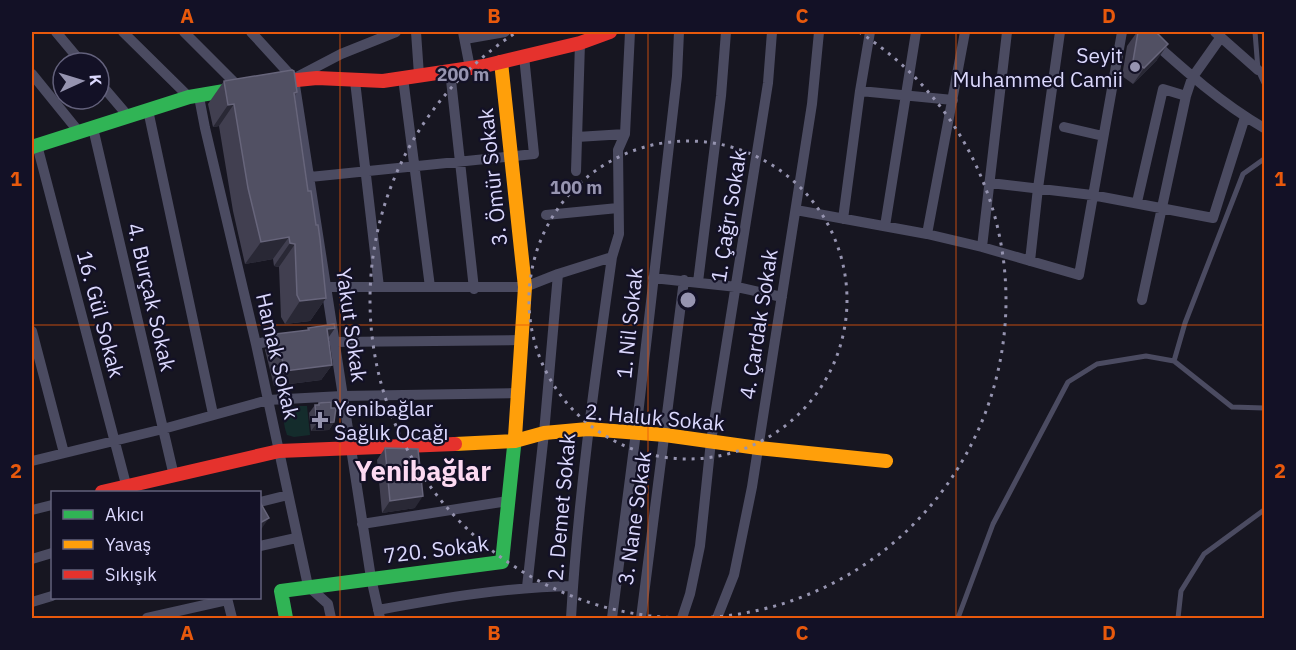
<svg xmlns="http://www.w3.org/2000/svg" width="1296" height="650" viewBox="0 0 1296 650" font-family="'IBM Plex Sans',sans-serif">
<rect width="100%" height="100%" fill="#171621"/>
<path fill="#142c2c" d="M294 406H307L310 435 294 437 287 435C283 423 281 412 294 406Z"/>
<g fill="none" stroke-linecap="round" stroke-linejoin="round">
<path stroke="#4b4b61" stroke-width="5" d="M1255 32 1258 70 1264 83
M1174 361 1185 323 1243 174 1264 159
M958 618 993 524 1068 382 1097 364 1146 356 1174 361 1232 407 1264 408
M1178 618 1181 591 1204 554 1264 510"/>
<path stroke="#4b4b61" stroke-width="10" d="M56 32 82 63
M123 32 189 97
M184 32 240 88
M251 32 294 79
M416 32 419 75
M463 32 470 68
M1142 32C1181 67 1219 102 1264 128
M1215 32 1258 70
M465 39 505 32
M450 71 474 289
M32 74 79 132
M297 77 341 54 396 32
M403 78 430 287
M294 79 371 578 380 618
M355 81 379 287
M99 82 128 116
M860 91 953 100
M201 95 199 97 205 128 256 344 308 586 328 604 331 618
M148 110 213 414
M1064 127 1103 136
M93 128 174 476
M577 137 625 134
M37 145 128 492
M576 171 580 43
M310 177 534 154 524 56
M990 183 1092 195 1213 218 1245 117
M1137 202 1163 89 1186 96
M796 210 927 234 982 247 1079 275 1122 32
M546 215 618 208
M843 219 860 91 870 32
M885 226 916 32
M927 234 965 32
M982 247 1007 32
M1030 261 1038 188 1060 32
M653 278 737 287 782 297
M698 282 721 96 726 32
M326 287H525L558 274 612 257
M1142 300 1186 96 1192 78 1221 37
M32 331 64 453
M334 342 522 340
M256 344 285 338
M32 461 163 429 268 400 342 396 518 393
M260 502 288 495
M32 510 52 505
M362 524 508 501
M260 546 296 538
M32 559 52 553
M527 587 544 433 558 274
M227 598 232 618
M32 602 52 596
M378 610C443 598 507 587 573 586
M147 618 227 600
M571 618C578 497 595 378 612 257L619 234 618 150 625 134 630 32
M612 618 636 432 677 76 679 32
M641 618 684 280
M682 618 690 594 700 546 711 441 768 83 772 32
M717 618 734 575 752 487 812 104 819 32"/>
<path stroke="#30b455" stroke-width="14" d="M32 147 189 97 236 89
M286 618 281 591 502 562 515 437"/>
<path stroke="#ff9f0a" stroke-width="14" d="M501 62 525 287 515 437
M455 444 515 441 544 433 588 429 665 435 758 448 886 461"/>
<path stroke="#e5322d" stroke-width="14" d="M277 82 317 78 383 81 484 66 580 43 610 32
M102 492 279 451 455 444"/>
</g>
<path fill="#413f50" d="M1137 32 1157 60 1133 84 1122 76 1127 46Z
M224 81 297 92 295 96 308 191 326 298 310 321 285 324 281 317 279 267 274 266 273 259 245 264 233 211 219 126 213 127 208 104Z
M308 328H335L328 337 332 365 321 380 274 386 265 350 276 334 307 330Z
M319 403 331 408 334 422 329 430 311 431 309 413 315 405H317Z
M385 448 415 508 382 513 377 460Z"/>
<path fill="#292835" d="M1168 44 1157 60 1133 84 1144 68Z
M234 104 219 126 213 127 228 105Z
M289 237 273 259 245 264 261 242Z
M290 243 295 244 279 267 274 266Z
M326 298 310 321 285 324 300 301Z
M335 328 324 344 327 329Z
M332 365 321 380 274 386 285 371Z
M334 422 329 430 311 431 317 423Z
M423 496 415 508 382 513 390 501Z
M269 518 260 531V523Z"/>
<path fill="#515063" stroke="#67657b" stroke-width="1.5" d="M1138 32H1156L1168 44 1144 68 1133 61Z
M292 70 294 71 297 92 294 93 308 191H311L316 225H318L320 239 326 298 300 301 297 295 295 244 290 243 289 237 261 242 248 188 234 104 228 105 224 81Z
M334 324 335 328 327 329 332 365 285 371 276 334 309 330 308 328Z
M331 402V408H336L334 422 317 423 315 405H319V403Z
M385 448 418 449 423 496 390 501Z
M260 502 269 518 260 523Z"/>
<path fill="none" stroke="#e8590c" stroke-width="1.5" stroke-opacity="0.55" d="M340 32V618M648 32V618M956 32V618M32 325H1264"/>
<g fill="none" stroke="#9694b0" stroke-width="3" stroke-dasharray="3 6">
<circle cx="688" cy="300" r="159"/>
<path d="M859 32A318 318 0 1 1 517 32"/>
</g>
<g fill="#9694b0" stroke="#131126" stroke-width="2">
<circle cx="1135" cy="67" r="6"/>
<path d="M317 411h6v6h6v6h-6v6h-6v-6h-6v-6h6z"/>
</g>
<g text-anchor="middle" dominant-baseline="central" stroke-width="4.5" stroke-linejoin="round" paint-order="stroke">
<g font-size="21" fill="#dbd8fd" stroke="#131126" text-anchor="end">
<text x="1123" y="55">Seyit<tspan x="1123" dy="24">Muhammed Camii</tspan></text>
<text x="334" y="408" text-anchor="start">Yenibağlar<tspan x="334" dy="24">Sağlık Ocağı</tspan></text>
</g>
<g font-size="21" fill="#dbd8fd" stroke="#131126">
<text transform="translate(492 177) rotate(-96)">3. Ömür Sokak</text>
<text transform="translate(728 216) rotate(-81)">1. Çağrı Sokak</text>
<text transform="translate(152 297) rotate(77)">4. Burçak Sokak</text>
<text transform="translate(101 314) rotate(75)">16. Gül Sokak</text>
<text transform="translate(629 323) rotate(-84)">1. Nil Sokak</text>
<text transform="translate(758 324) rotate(-81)">4. Çardak Sokak</text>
<text transform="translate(352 325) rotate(82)">Yakut Sokak</text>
<text transform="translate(278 356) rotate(77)">Hamak Sokak</text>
<text transform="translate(655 417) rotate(5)">2. Haluk Sokak</text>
<text transform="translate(561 507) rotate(-85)">2. Demet Sokak</text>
<text transform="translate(634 518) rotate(-82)">3. Nane Sokak</text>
<text transform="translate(436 549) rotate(-7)">720. Sokak</text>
</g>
<g font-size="27" font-weight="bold" fill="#fddaf2" stroke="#131126">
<text x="423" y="470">Yenibağlar</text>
</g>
</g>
<circle cx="688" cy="300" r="9" fill="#9694b0" stroke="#131126" stroke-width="3"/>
<g font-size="18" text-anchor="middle" font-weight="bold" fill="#9694b0" stroke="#131126" stroke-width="4.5" stroke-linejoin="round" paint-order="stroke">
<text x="463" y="81">200 m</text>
<text x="576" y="194">100 m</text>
</g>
<rect width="1296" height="650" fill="none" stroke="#131126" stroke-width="66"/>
<rect x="51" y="491" width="210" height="108" fill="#131126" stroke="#63617c" stroke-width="1.5"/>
<rect x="63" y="510" width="30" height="9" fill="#30b455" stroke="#63617c" stroke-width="1.5"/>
<text x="105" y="521" font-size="18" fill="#dbd8fd">Akıcı</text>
<rect x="63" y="540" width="30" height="9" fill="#ff9f0a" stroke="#63617c" stroke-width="1.5"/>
<text x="105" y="551" font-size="18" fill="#dbd8fd">Yavaş</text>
<rect x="63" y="570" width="30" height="9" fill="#e5322d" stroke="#63617c" stroke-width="1.5"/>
<text x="105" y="581" font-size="18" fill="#dbd8fd">Sıkışık</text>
<g transform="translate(81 81) rotate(86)"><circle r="28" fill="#131126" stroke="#63617c" stroke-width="1.5"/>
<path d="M0-4.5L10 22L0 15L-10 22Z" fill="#9694b0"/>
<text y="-9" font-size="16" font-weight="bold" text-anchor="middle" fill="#dbd8fd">K</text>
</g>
<rect x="33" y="33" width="1230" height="584" fill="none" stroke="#e8590c" stroke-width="2"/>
<g font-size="20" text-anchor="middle" font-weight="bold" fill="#e8590c">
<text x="187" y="23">A</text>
<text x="494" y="23">B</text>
<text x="802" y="23">C</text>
<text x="1109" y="23">D</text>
<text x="16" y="186">1</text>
<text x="1280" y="186">1</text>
<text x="16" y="478">2</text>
<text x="1280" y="478">2</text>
<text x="187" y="640">A</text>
<text x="494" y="640">B</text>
<text x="802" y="640">C</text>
<text x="1109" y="640">D</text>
</g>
</svg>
